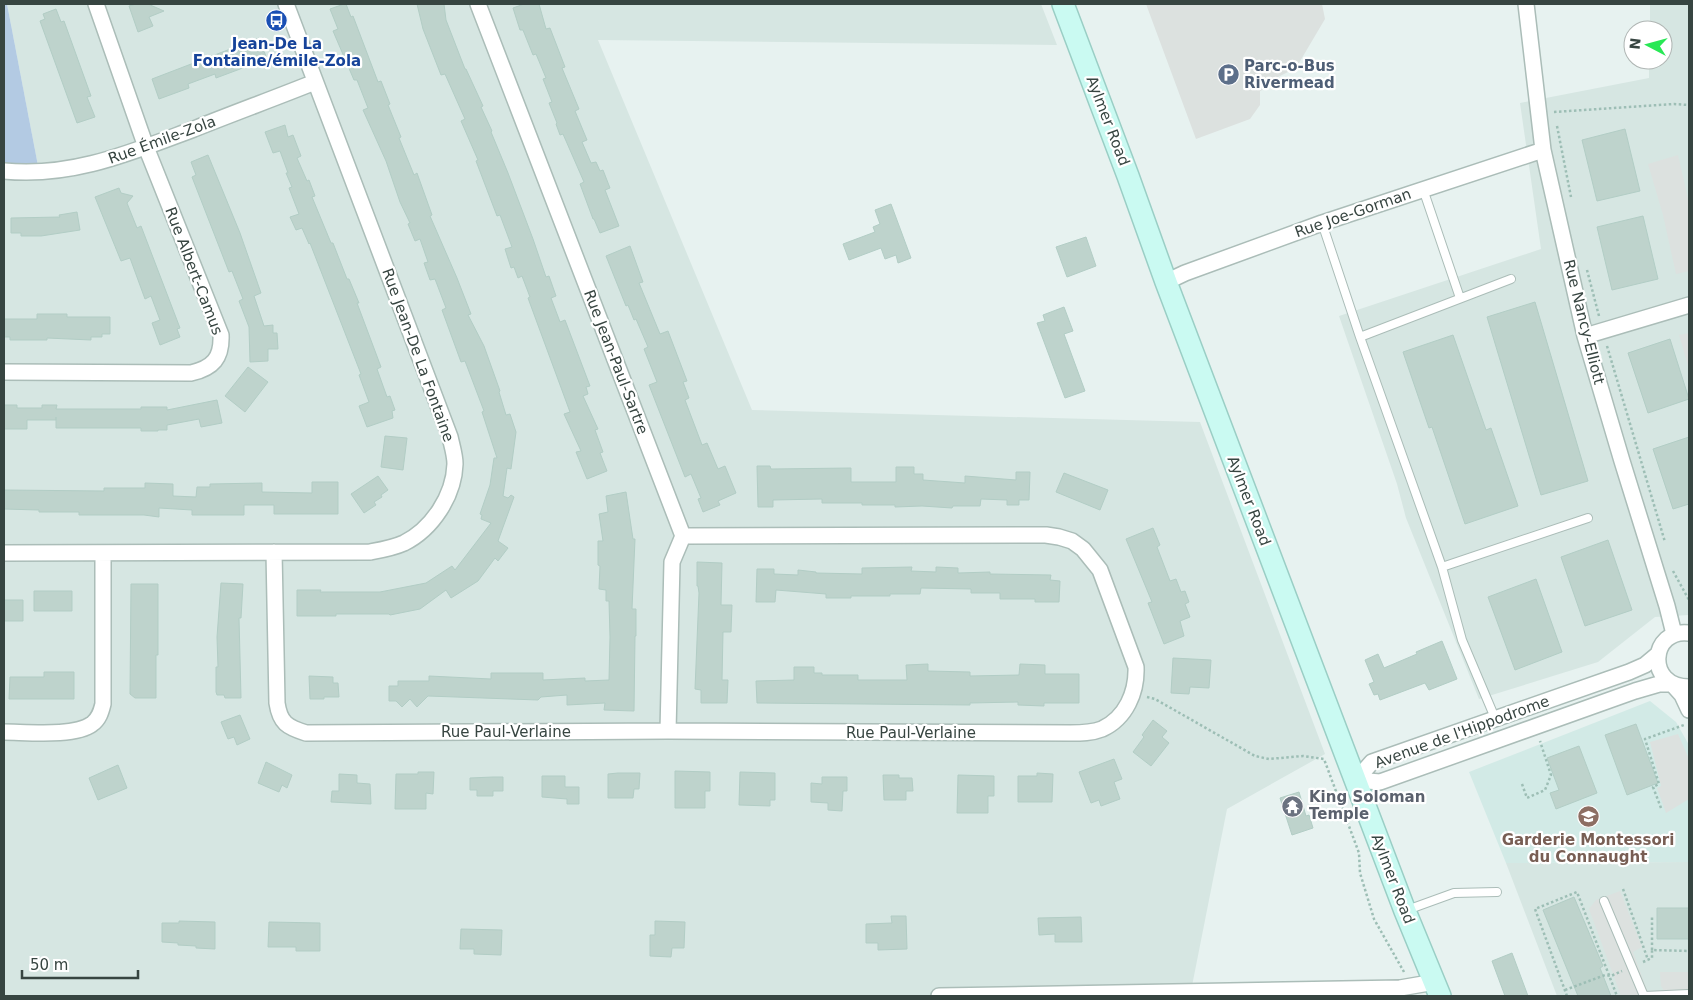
<svg xmlns="http://www.w3.org/2000/svg" width="1693" height="1000" viewBox="0 0 1693 1000" font-family="'DejaVu Sans',sans-serif">
<rect width="100%" height="100%" fill="#e7f2f0"/>
<path fill="#d6e6e2" d="M7 4H1041L1057 45 598 40 752 410 1200 422 1325 754 1227 809 1190 996H4V171H39Z
M1650 4H1689V615L1655 617 1598 662 1479 699 1406 518 1397 484 1339 316 1541 249 1520 103 1649 78V60H1663V30H1650Z
M1689 862V996H1557L1506 863Z"/>
<path fill="#d2eae6" d="M1650 701 1676 722 1689 745V862L1506 863 1469 772Z"/>
<path fill="#b3cae3" d="M4 4H7L39 171H4Z"/>
<path fill="#dce1df" d="M1146 4H1322L1325 19 1296 68 1270 81 1271 86 1260 91V105L1250 119 1196 139Z
M1678 155 1689 203V271L1676 274 1663 215 1648 164Z
M1689 333V369L1679 335Z
M1678 734 1689 759V799L1666 813 1657 788 1661 786 1650 742Z
M1620 891 1642 947 1633 952 1649 996H1621L1589 909 1596 900Z
M1660 972H1689V996H1667L1661 986Z"/>
<path fill="#bed3cc" stroke="#b2cdc5" d="M136 4H148L164 11 149 17 153 26 138 32 129 6Z
M344 4H346L351 17 353 16 378 82 381 81 390 104 388 105 401 137 399 138 414 175 417 173 432 215 430 216 457 278 471 314 468 315 484 346 500 391 499 392 506 415 510 414 516 432 511 469 507 468 503 496 508 498 511 495 514 497 498 541 508 548 498 561 495 558 478 581 451 598 446 590 420 609 390 615 389 614H336V616H297V590H321L320 592H380L426 583 452 566 455 570 491 523 481 519 482 515 480 514 490 485 494 458H497L482 412 484 411 465 361 461 362 442 310 446 308 435 279 430 280 424 263 428 262 420 239 415 241 408 224 410 223 400 202 386 161 363 110 368 108 357 80H354L333 31 338 29 330 9Z
M417 4H444L446 20 465 69H466L483 106 481 107 492 131 491 132 508 173 533 239 546 277 549 276 556 296 551 298 560 322 565 320 590 386 586 387 588 394 583 396 598 429 595 430 603 452 600 453 607 471 587 479 576 452 581 451 564 414 570 412 528 298 530 297 522 276 518 278 514 267 511 268 505 249 512 247 500 215 497 216 476 161 478 160 461 121 465 119 445 74 441 75 423 29Z
M524 4H539L546 29 550 28 565 67 562 68 579 109 575 111 587 140 582 142 591 163 596 162 600 171 603 170 610 188 605 190 619 226 600 233 594 219H593L580 184 584 182 563 134 560 135 556 124 557 123 549 103 552 102 543 79 546 78 536 54 533 55 523 30H520L513 8Z
M56 9 61 22 64 21 91 96 87 97 95 117 77 123 40 21 45 19 43 14Z
M259 38 267 59 216 78 215 74 188 84 189 88 159 99 152 79Z
M285 125 288 137 293 135 301 156 297 158 307 181 309 180 315 196 312 197 331 243H333L347 279H349L359 303H357L381 367 377 369 387 397 390 396 395 410 392 411 393 418 367 427 359 406 369 402 359 375 361 374 310 243 309 244 302 228 296 230 290 217 299 214 289 188 292 187 286 173H288L280 151 273 153 265 132Z
M1625 129 1640 191 1597 201 1582 140Z
M208 155 240 233 261 293 254 296 264 326 273 325V333H277L278 349H268V361L250 362 249 327 239 301 243 299 232 271 229 272 192 177 196 175 191 162Z
M119 188 121 193 133 196 127 203 137 228 141 226 180 328 177 329 180 337 160 345 152 323 160 320 151 296 145 299 130 258 121 261 95 197Z
M891 204 911 258 898 263 896 255 885 259 881 248 849 260 843 244 875 232 873 227 880 224 875 210Z
M77 212 80 230 41 236H21V233H11V218L60 217 59 215Z
M1643 216 1658 279 1612 290 1597 227Z
M1086 237 1096 266 1067 277 1056 247Z
M630 246 643 282 639 283 660 334 668 331 687 381 683 382 689 398 685 400 702 445 707 443 718 469 725 466 736 493 718 501 720 505 703 512 698 499 701 498 691 474 685 477 649 385 657 382 644 349 648 347 636 319 634 320 628 305 626 306 606 256Z
M1535 302 1588 481 1541 495 1487 317Z
M1064 307 1073 331 1064 334 1085 391 1065 398 1037 323 1045 321 1043 315Z
M37 314H67V317H110V334H102V337H91V340L47 338V340H10V337H4V319H37Z
M1453 335 1486 430 1491 428 1518 506 1465 524 1432 427 1429 428 1403 352Z
M1670 339 1689 399 1648 413 1628 353Z
M248 367 268 382 245 412 225 396Z
M217 400 222 423 201 427 199 419 167 425V430H158V431H141V428H56V417V420H27V429H4V405H17V408H42V405H57L56 409H141V407H167V410Z
M385 436 407 438 403 470 381 467Z
M1689 437V504L1673 509 1653 449Z
M757 466H770L771 469 851 468V482H896V467H914V474H923V480L965 483V476L1016 480V472H1030L1029 500H1019V505H1007V500L981 499 980 506H953L952 508 922 506 895 507V505H862V503H822V499L773 500V507H758Z
M1064 473 1108 490 1100 510 1056 492Z
M378 476 388 490 381 495 382 497 374 502 376 505 364 513 351 494Z
M312 482H338V514H274V505H244V515H192V510L159 508V517L144 515H79V512H39V510L4 509V490L104 491V488H145V483L173 484V496L196 497 197 487H210V484L262 483V492L312 493Z
M626 492 633 539H635L632 609H636V636H635L634 711 604 710 605 703 567 705V695L541 697 538 700 428 696 417 707 410 699 402 707 396 701H389V686H398V681H429V676L491 679V673H543V680L585 678V681L609 680 610 637 609 601H606V590L599 589 600 566 598 565V541H603L599 514 608 512 606 496Z
M1153 528 1160 545 1157 547 1170 581 1176 579 1181 592 1185 591 1189 602 1185 604 1190 617 1180 621 1184 636 1164 644 1148 603 1152 602 1126 539Z
M1608 540 1632 610 1585 626 1561 557Z
M697 562 722 563 721 605H732L731 632H723L722 680H728L727 703H701V690L695 689 699 593 698 586H697Z
M912 567 911 571 936 572V567L958 568V573L990 572V574L1051 575 1050 580 1060 581 1059 602H1035V599H1000V593H971V589L921 588 920 594H890V596H851V598H826V594L776 590 775 602H756L757 569H774V574L798 575V570L816 572V573L862 574V568Z
M1536 579 1562 652 1515 670 1488 597Z
M221 583 243 584 241 618H239L241 698H225L224 695H217L216 692V667H218L217 637Z
M131 584H158V655H156V698H135L130 694Z
M34 591H72V611H34Z
M4 600H23V621H4Z
M1442 641 1457 679 1429 690 1425 683 1380 700 1378 694 1374 695 1369 684 1374 682 1365 660 1378 654 1384 668 1417 654 1416 652Z
M1173 658 1211 660 1209 688 1190 687 1189 694 1171 693Z
M928 664V671L970 672V676L1019 675 1020 664 1045 665V674H1079V703H1044V706L1018 705V702L970 703V705L757 703 756 681 794 680V667H814V673H822V675H858V680H907L906 665Z
M44 672H74V699H9L10 677H44Z
M309 676 333 677V683H338L339 697H324V699H310Z
M240 715 250 739 237 745 234 737 228 739 221 722Z
M1153 720 1167 731 1162 737 1169 743 1151 766 1133 752 1144 737 1142 735Z
M1636 724 1658 783 1627 795 1605 735Z
M1579 746 1597 793 1556 809 1550 793 1559 790 1547 758Z
M1114 759 1122 779 1114 782 1120 799 1101 806 1099 800 1091 803 1079 772Z
M266 762 292 775 287 788 282 785 279 792 258 783Z
M118 765 127 788 98 800 89 778Z
M675 771 710 772V791H705V808H675Z
M418 772H434L433 794 426 793V809H395L396 774H418Z
M740 772 775 773V800H770V806L739 805Z
M618 773H640L639 789H634L633 798H608V774Z
M1037 773 1053 774 1052 802H1018V776H1037Z
M339 774 357 775V783L370 784 371 804 331 802 332 791H339Z
M883 775H899V778H912L913 791H906V800H884Z
M958 775 994 776V796H988V813H957Z
M542 776H565V787H579V804H567V799L542 797Z
M493 777H503V791H493V796H477V790H470V778Z
M822 777H847V791H843L842 811 828 810V803L811 802V783L822 784Z
M1299 792 1306 816 1309 815 1313 828 1292 835 1280 798Z
M1574 897 1603 966 1600 968 1611 996H1578L1543 910Z
M1657 908H1689V939H1657Z
M891 916H906L907 949 878 950V943H866V924L892 923Z
M1081 917 1082 942H1055V934L1039 935 1038 918Z
M179 921 215 922V949L196 948V946L178 945V943L162 942V923H179Z
M655 921 685 922 684 948H672L671 957 650 956V935H655Z
M269 922 320 923V951H296V947H268Z
M461 929 502 930 501 955 474 954V949H460Z
M1512 953 1528 996H1505L1492 961Z"/>
<g fill="none" stroke-linecap="round" stroke-linejoin="round">
<defs>
<path id="lane" d="M1423 189 1460 298
M1322 223 1360 337 1442 567 1462 640 1495 718
M1360 337 1511 279
M1442 567 1588 518
M1604 901 1644 996
M1407 910 1454 893 1497 892
M1644 996 1689 994"/>
<path id="street" d="M478 4 683 536 672 562 668 731
M1526 4 1543 150 1585 336 1622 461 1667 606 1674 634
M4 171C72 178 132 152 194 129 234 113 275 98 315 82
M1166 282 1185 273 1322 223 1543 150
M1585 336 1689 305
M4 372 191 373C213 368 222 358 221 335L146 147 96 4
M274 552 277 703C280 723 287 727 306 733L668 731 1070 733C1081 733 1092 733 1102 729 1126 718 1137 692 1136 667L1100 570 1083 549 1072 541 1059 537 1046 535 683 536
M4 553 370 552C381 550 393 548 404 543 432 529 454 496 455 464 455 455 452 446 450 437L286 4
M1689 633C1650 628 1645 687 1689 687
M1673 685 1682 695 1689 710
M4 732C26 732 75 737 92 724 99 719 101 712 103 704V554
M1356 780 1380 782 1635 691 1659 684H1671
M1356 780 1372 762 1629 672 1645 665 1657 655
M939 996 1400 988 1435 982"/>
<path id="secondary" d="M1063 4 1128 176 1166 282 1405 911 1440 996"/>
</defs>
<use href="#lane" stroke="#abbdb8" stroke-width="10"/>
<use href="#street" stroke="#abbdb8" stroke-width="18"/>
<use href="#secondary" stroke="#9acec5" stroke-width="24"/>
<path stroke="#9dbeb5" stroke-width="2.5" stroke-dasharray="2.5 2.5" stroke-linecap="butt" d="M1554 112 1674 104 1689 105
M1557 126 1571 197
M1587 270 1599 316
M1607 346 1665 542
M1673 571 1689 600
M1147 697 1155 699 1255 756 1269 759 1303 756 1324 759 1359 853 1360 873 1374 919 1404 972
M1522 784 1527 798 1545 790 1551 775 1540 741
M1661 808 1653 787 1659 784 1645 739 1684 725
M1623 889 1648 960
M1652 950V915
M1643 962 1652 958V950L1689 951
M1565 990 1605 975 1611 976 1622 971
M1567 996 1535 909 1577 892 1617 996"/>
<use href="#lane" stroke="#fff" stroke-width="8"/>
<use href="#street" stroke="#fff" stroke-width="15"/>
<use href="#secondary" stroke="#cafaf2" stroke-width="21"/>
</g>
<defs>
<symbol id="bus-disc" viewBox="-11 -11 22 22"><circle r="9.5" fill="#1a4fb4" stroke="#fff"/><path d="M-5-6H5V4H4V6H2V4H-2V6H-4V4H-5ZM-3.5-4V0h7V-4ZM-3.5 1.2v1.5H-2V1.2ZM2 1.2v1.5H3.5V1.2Z" fill="#fff"/></symbol>
<symbol id="parking-disc" viewBox="-11 -11 22 22"><circle r="9.5" fill="#5c6f8a" stroke="#fff"/><path d="M-3.5-5.5H1a3.5 3.5 0 0 1 0 7H-1V5.5H-3.5ZM-1-3.4V-.6H.8a1.4 1.4 0 0 0 0-2.8Z" fill="#fff"/></symbol>
<symbol id="temple-disc" viewBox="-11 -11 22 22"><circle r="9.5" fill="#6b7280" stroke="#fff"/><path d="M0-6L5-2H3V0L6.5 2.5H4V6H1.5V3h-3V6H-4V2.5H-6.5L-3 0V-2H-5Z" fill="#fff"/></symbol>
<symbol id="school-disc" viewBox="-11 -11 22 22"><circle r="9.5" fill="#8d6e63" stroke="#fff"/><path d="M0-5L7-2L0 1L-7-2ZM-4 1L0 2.5L4 1V4Q0 6-4 4Z" fill="#fff"/></symbol>
</defs>
<g fill-rule="evenodd">
<use href="#bus-disc" x="264" y="8" width="25" height="25"/>
<use href="#parking-disc" x="1216" y="62" width="25" height="25"/>
<use href="#temple-disc" x="1280" y="794" width="25" height="25"/>
<use href="#school-disc" x="1576" y="804" width="25" height="25"/>
</g>
<g text-anchor="middle" dominant-baseline="central" stroke-width="4.5" stroke-linejoin="round" paint-order="stroke">
<g font-size="15" font-weight="bold" fill="#164399" stroke="#fff">
<text x="277" y="44">Jean-De La<tspan x="277" dy="17">Fontaine/émile-Zola</tspan></text>
</g>
<g font-size="15" font-weight="bold" fill="#4e5e75" stroke="#fff" text-anchor="start">
<text x="1244" y="66">Parc-o-Bus<tspan x="1244" dy="17">Rivermead</tspan></text>
</g>
<g font-size="15" fill="#374541" stroke="#fff">
<text transform="translate(1108 121) rotate(69)">Aylmer Road</text>
<text transform="translate(162 140) rotate(-20)">Rue Émile-Zola</text>
<text transform="translate(1353 213) rotate(-19)">Rue Joe-Gorman</text>
<text transform="translate(194 271) rotate(69)">Rue Albert-Camus</text>
<text transform="translate(1584 322) rotate(76)">Rue Nancy-Elliott</text>
<text transform="translate(418 355) rotate(70)">Rue Jean-De La Fontaine</text>
<text transform="translate(616 362) rotate(69)">Rue Jean-Paul-Sartre</text>
<text transform="translate(1249 501) rotate(69)">Aylmer Road</text>
<text x="506" y="732">Rue Paul-Verlaine</text>
<text transform="translate(1462 732) rotate(-20)">Avenue de l'Hippodrome</text>
<text x="911" y="733">Rue Paul-Verlaine</text>
<text transform="translate(1393 879) rotate(69)">Aylmer Road</text>
</g>
<g font-size="15" font-weight="bold" fill="#5b616d" stroke="#fff" text-anchor="start">
<text x="1309" y="797">King Soloman<tspan x="1309" dy="17">Temple</tspan></text>
</g>
<g font-size="15" font-weight="bold" fill="#785e54" stroke="#fff">
<text x="1588" y="840">Garderie Montessori<tspan x="1588" dy="17">du Connaught</tspan></text>
</g>
</g>
<rect width="1693" height="1000" fill="none" stroke="#374541" stroke-width="10"/>
<g transform="translate(1648 45) rotate(276)"><circle r="24" fill="#ffffff" stroke="#afb5b3"/>
<path d="M0-4L9 19L0 12L-9 19Z" fill="#28e855"/>
<text y="-8" font-size="14" font-weight="bold" text-anchor="middle" fill="#374541">N</text>
</g>
<path d="M22 970v8h116v-8" fill="none" stroke="#374541" stroke-width="2.5"/>
<text x="30" y="970" font-size="15" fill="#374541" stroke="#ffffff" stroke-width="4" paint-order="stroke">50 m</text>
</svg>
